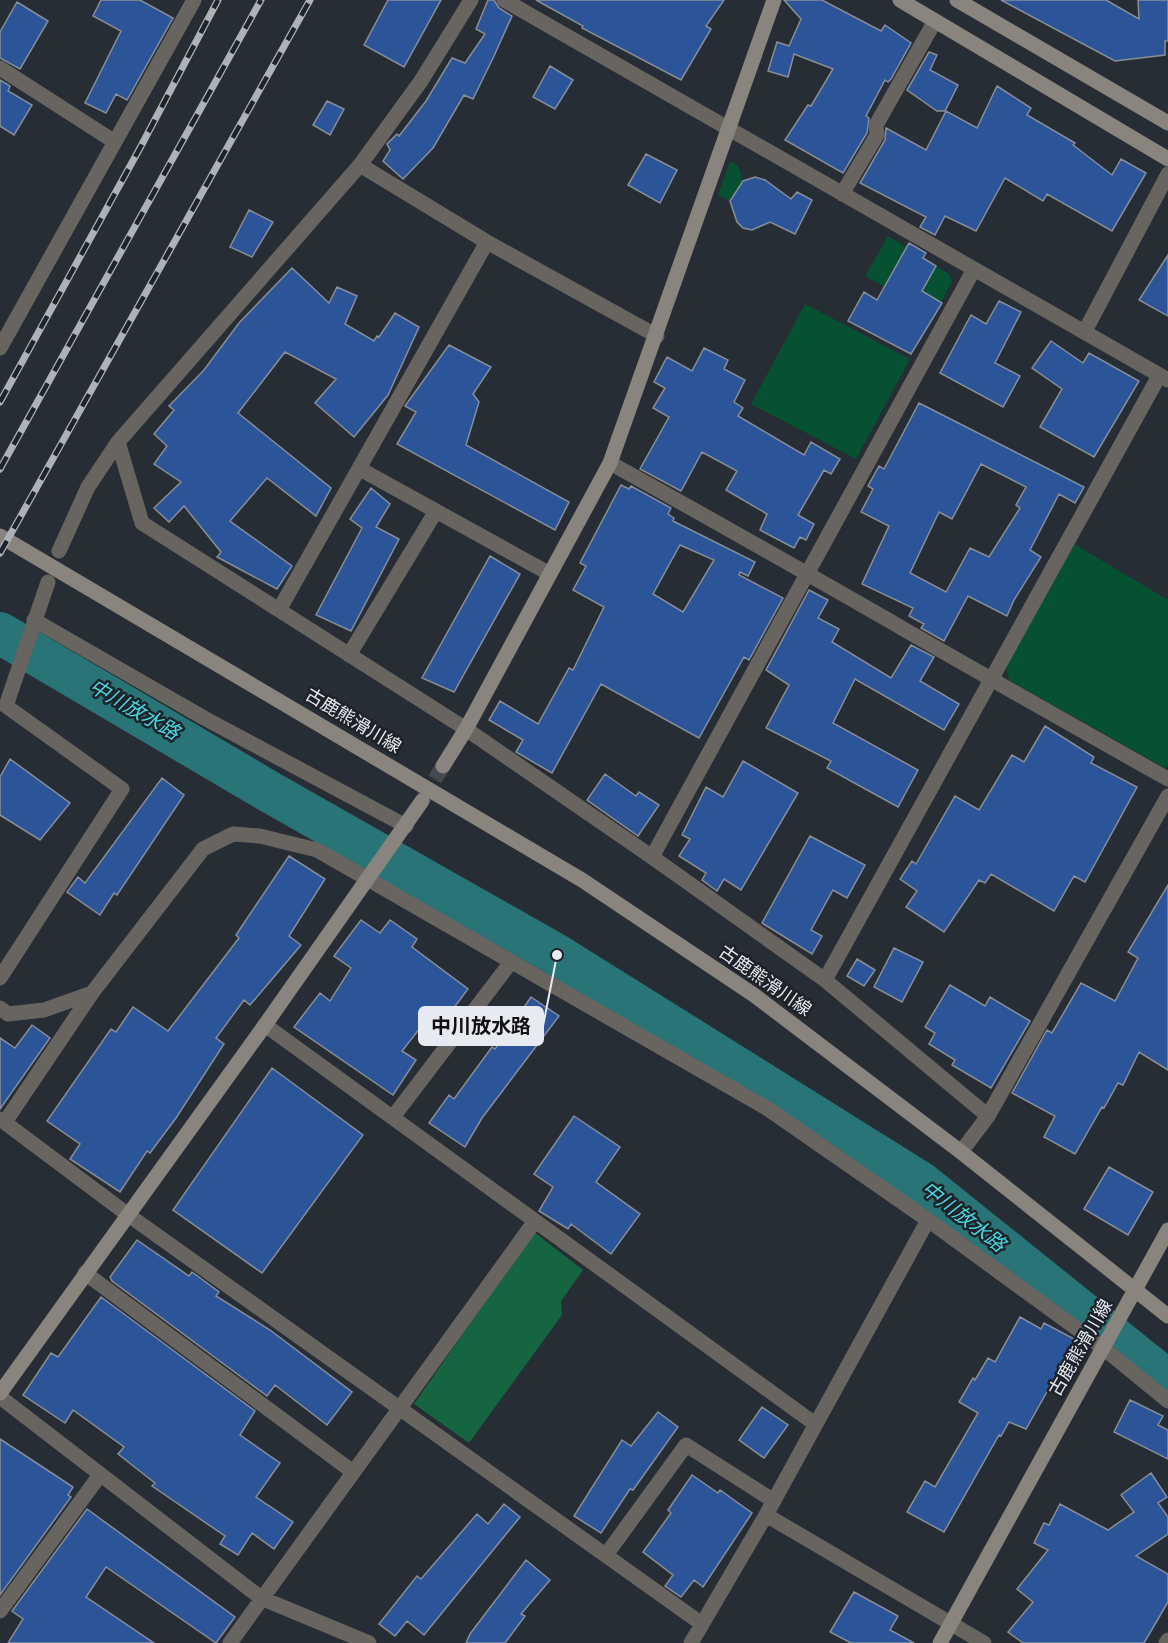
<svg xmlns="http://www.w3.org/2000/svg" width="1168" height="1643" viewBox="0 0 1168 1643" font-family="'Sofia Sans Condensed','Noto Sans JP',sans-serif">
<rect width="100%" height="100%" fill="#272d35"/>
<path fill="#055131" d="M730 161 738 166 743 181 730 201 718 195Z
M888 236 949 274 952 282 934 315 865 276Z
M805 304 910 359 856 459 751 404Z
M1074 544 1168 600V766L1165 768 1009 680 1006 667Z"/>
<path fill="#156540" d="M534 1232 583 1270 561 1301 562 1315 469 1443 414 1404Z"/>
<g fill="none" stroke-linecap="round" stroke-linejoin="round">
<path stroke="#297477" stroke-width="42" d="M0 633 268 791 557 955 920 1182 1168 1381"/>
</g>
<path fill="#2c5499" stroke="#878e98" stroke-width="1.5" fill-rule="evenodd" d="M101 0H140L173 18 127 100 116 94 106 113 85 103 121 31 93 16Z
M388 0H441L404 67 364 45Z
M488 0H494L499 8 512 16 494 56 473 99 464 95 433 148 403 179 383 161 390 150 387 144 397 134 399 136 426 101 452 58 465 63 485 34 476 29Z
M536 0H724L706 26 711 29 681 80 582 28 583 26Z
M784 0H822L881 31 885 25 911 43 891 79 888 82 885 80 866 116 869 118 867 133 843 173 785 140 808 105 811 106 833 69 794 54 788 77 768 71 777 42 789 46 801 19Z
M1001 0H1106L1139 19 1138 0H1168V41H1165V55L1115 61Z
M17 2 48 21 20 69 0 58V32Z
M929 52 937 55 930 70 958 85 945 111H937L907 90Z
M550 66 573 80 555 109 533 97Z
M0 80 10 86 8 91 32 105 14 135 0 126Z
M997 86 1031 108 1027 115 1075 143 1073 145 1112 175 1121 159 1146 173 1112 231 1047 194 1043 201 1005 178 976 231 945 216 935 235 920 227 926 217 860 183 885 140 886 128 926 150 946 111 977 128Z
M327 101 344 109 330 135 313 125Z
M646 154 677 170 660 203 628 185Z
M755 177 765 180 791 199 797 192 812 200 795 234 770 222 752 230 743 228 737 222 730 201 743 181Z
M249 210 273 222 252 257 230 247Z
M909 243 926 253 923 258 936 266 922 291 942 303 911 354 848 321 864 292 877 300Z
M1168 255V316L1139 300Z
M292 268 329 303 337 287 357 296 345 324 374 341 377 336 379 337 395 313 419 327 388 395 354 437 315 403 336 379 285 352 238 413 331 488 316 516 267 478 230 521 292 566 277 589 217 557 221 552 184 506 169 522 154 508 181 482 154 464 167 446 154 434 174 410 169 406 204 370 239 323Z
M999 301 1021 312 995 363 1020 376 1003 407 940 373 971 315 986 324Z
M1051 341 1083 363 1089 353 1139 381 1094 457 1040 427 1062 389 1032 368Z
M449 345 491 367 473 394 479 402 466 445 569 502 555 530 397 444 416 412 405 406Z
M704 348 728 360 724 369 745 380 734 402 743 408 738 416 804 455 811 442 840 459 831 474 824 470 798 515 814 524 806 540 800 537 794 548 760 530 767 514 726 490 737 471 702 452 681 491 640 469 669 417 653 408 665 388 654 382 667 357 692 371Z
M919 403 1084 487 1075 503 1059 494 1030 550 1041 557 1014 600 1007 616 968 596 944 641 921 628 924 624 909 616 913 608 862 584 889 526 861 512 873 489 868 486 879 466 884 469ZM981 464 1026 487 1016 505 1020 508 989 557 970 548 946 592 910 573 939 512 952 519Z
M621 485 629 489 631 486 671 508 668 514 674 518 673 521 755 562 748 576 740 572 739 575 783 598 749 660 744 657 699 738 601 684 552 773 516 752 523 740 489 720 500 701 538 724 569 668 573 670 604 607 573 590 586 566 580 563ZM680 545 714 560 683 612 653 594Z
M371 488 390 504 376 527 399 539 351 631 316 615 362 528 350 519Z
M490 556 520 574 454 692 422 678Z
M809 590 828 600 818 618 839 629 832 642 891 678 911 645 934 657 920 681 959 704 944 730 855 679 833 723 918 770 898 807 827 768 831 761 766 728 789 685 766 670Z
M1045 726 1094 757 1091 763 1137 787 1085 882 1074 876 1054 911 991 874 985 883 979 880 944 932 906 907 917 891 900 879 912 861 916 864 955 796 979 810 1012 755 1024 762Z
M10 759 70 803 40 840 0 815V777Z
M743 761 798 793 741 890 724 879 717 891 702 880 706 873 679 856 690 839 682 835 706 787 723 797Z
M605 774 636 796 639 792 659 805 638 836 587 800Z
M162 778 184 795 117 895 114 893 100 915 67 892 78 877 85 883Z
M810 836 865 865 847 898 833 890 811 930 822 936 812 954 762 923Z
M289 856 325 879 289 936 301 945 250 1005 244 1000 216 1038 224 1044 176 1118 150 1153 147 1151 120 1192 70 1159 80 1144 47 1121 111 1029 116 1032 133 1007 168 1031 239 938 236 935Z
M1168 885V1070L1139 1052 1123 1085 1118 1083 1104 1108 1102 1107 1075 1154 1044 1137 1055 1116 1012 1093 1047 1030 1052 1033 1081 983 1115 1001 1138 958 1128 952Z
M361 920 380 933 390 920 417 939 412 947 468 989 447 1017 435 1009 402 1051 416 1060 393 1095 294 1027 320 993 330 1001 351 968 334 956Z
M894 948 923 962 902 1002 874 987Z
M857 959 875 970 864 986 847 976Z
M950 985 985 1006 990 997 1030 1021 991 1088 952 1065 955 1060 929 1044 935 1033 925 1027Z
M531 997 559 1016 482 1118 465 1147 429 1123 449 1095 454 1099 492 1047 495 1049Z
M32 1025 50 1038 0 1109V1038L15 1048Z
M272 1068 363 1135 262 1273 173 1210Z
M574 1116 620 1147 596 1182 640 1214 611 1254 571 1224 568 1229 539 1211 553 1187 534 1174Z
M1109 1167 1153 1192 1128 1235 1084 1209Z
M137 1240 189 1276 192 1272 219 1292 216 1296 270 1330 352 1392 327 1425 275 1385 267 1396 112 1281 110 1277Z
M101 1297 255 1411 240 1435 280 1463 256 1497 293 1522 274 1549 252 1533 238 1555 220 1544 225 1536 152 1486 155 1483 118 1454 124 1447 73 1410 65 1423 23 1395 51 1353 58 1357Z
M1020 1317 1041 1329 1044 1323 1076 1340 1026 1429 1009 1422 1001 1436 999 1435 944 1532 907 1512 925 1481 935 1487 978 1413 959 1402 973 1378 975 1380 988 1358 995 1362Z
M1130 1400 1163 1416 1158 1425 1168 1430V1459L1114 1432Z
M762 1407 788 1425 764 1458 739 1440Z
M658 1412 678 1427 633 1490 630 1489 601 1533 574 1516 622 1440 631 1446Z
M0 1439 73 1487 68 1495 71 1497 0 1595Z
M1151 1473 1167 1497 1158 1503 1168 1517V1534L1136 1556 1168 1574V1602L1144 1643H1023L1008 1632 1033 1602 1017 1589 1048 1550 1034 1543 1044 1523 1049 1525 1060 1504 1108 1530 1134 1512 1121 1495Z
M692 1475 718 1493 720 1490 752 1513 703 1587 694 1580 681 1597 665 1586 673 1575 643 1552 671 1513 668 1510Z
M504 1504 520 1517 424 1635 407 1621 395 1636 379 1624 417 1576 421 1579 477 1514 488 1524Z
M87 1509 235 1617 216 1643 106 1567 86 1597 154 1643H8L23 1619 12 1611Z
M526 1560 550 1580 521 1614 525 1616 505 1643H466L470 1634Z
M854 1592 898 1616 890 1630 914 1643H851L830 1632Z"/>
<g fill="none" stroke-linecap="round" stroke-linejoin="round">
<path stroke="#444951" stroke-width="15" stroke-dasharray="15 8" stroke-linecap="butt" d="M423 799 443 766"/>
<path stroke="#686460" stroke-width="15" d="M471 0 421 81 360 165 118 442 142 523 466 729 652 857 825 980 988 1116
M504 0 1168 380
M0 68 115 142
M360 165 487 242 657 336
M842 194 877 135 876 125 935 21
M1085 331 1168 174
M0 348 194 0
M610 463C797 566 981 675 1168 779
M360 469 550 574
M59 551 88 487 118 442
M279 610 487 242
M34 620 204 718 406 826
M349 655 436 511
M652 857 973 271
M0 978 122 789 6 706 48 582
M825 980 1159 376
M0 1008 8 1014 44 1010 92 993 203 849 233 834 260 836 317 850 768 1109 928 1220 1102 1347 1168 1401
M265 1025 815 1424
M393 1117 511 962
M0 1119 127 1214 702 1624
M5 1122 92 993
M961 1152 988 1116 1168 796
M85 1273 353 1472
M0 1397 261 1598 369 1643
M766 1515 984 1643
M606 1555 686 1445 774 1501
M0 1611 100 1475
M230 1643 535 1221
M691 1643 766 1515 928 1220
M1166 1643 1168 1640"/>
<path stroke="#89847d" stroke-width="15" d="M900 0 1168 159
M957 0 1168 123
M0 536 582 880 754 995 961 1152 1168 1316
M443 766 466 729 610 463 774 0
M0 1393 265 1025 422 801
M940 1643 1168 1230"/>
<defs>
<path id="rail" d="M0 402 140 148 218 0
M0 469 261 0
M0 553 310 0"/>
</defs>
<use href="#rail" stroke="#aeb2b8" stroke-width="7"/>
<use href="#rail" stroke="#1e232b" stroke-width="4.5" stroke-dasharray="14" stroke-linecap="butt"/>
</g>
<g text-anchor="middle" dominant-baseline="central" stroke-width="5" stroke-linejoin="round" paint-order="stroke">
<g font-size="18" fill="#e7eaf0" stroke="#1e232b">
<text transform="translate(353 721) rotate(31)">古鹿熊滑川線</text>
<text transform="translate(765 981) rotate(35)">古鹿熊滑川線</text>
<text transform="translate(1081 1348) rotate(-60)">古鹿熊滑川線</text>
</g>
<g font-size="20" font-style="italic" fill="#47d8df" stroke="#1e232b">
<text transform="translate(134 710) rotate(30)">中川放水路</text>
<text transform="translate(963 1217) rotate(38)">中川放水路</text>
</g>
</g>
<path fill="none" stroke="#e7eaf0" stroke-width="2" d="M557 955L543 1026"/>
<circle fill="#e7eaf0" stroke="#1e232b" stroke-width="2" cx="557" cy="955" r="6"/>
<rect fill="#e7eaf0" stroke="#e7eaf0" stroke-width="2" x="419" y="1007" width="124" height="38" rx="6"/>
<g font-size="20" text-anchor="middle" font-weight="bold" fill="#111">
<text x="481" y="1033">中川放水路</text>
</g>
</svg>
